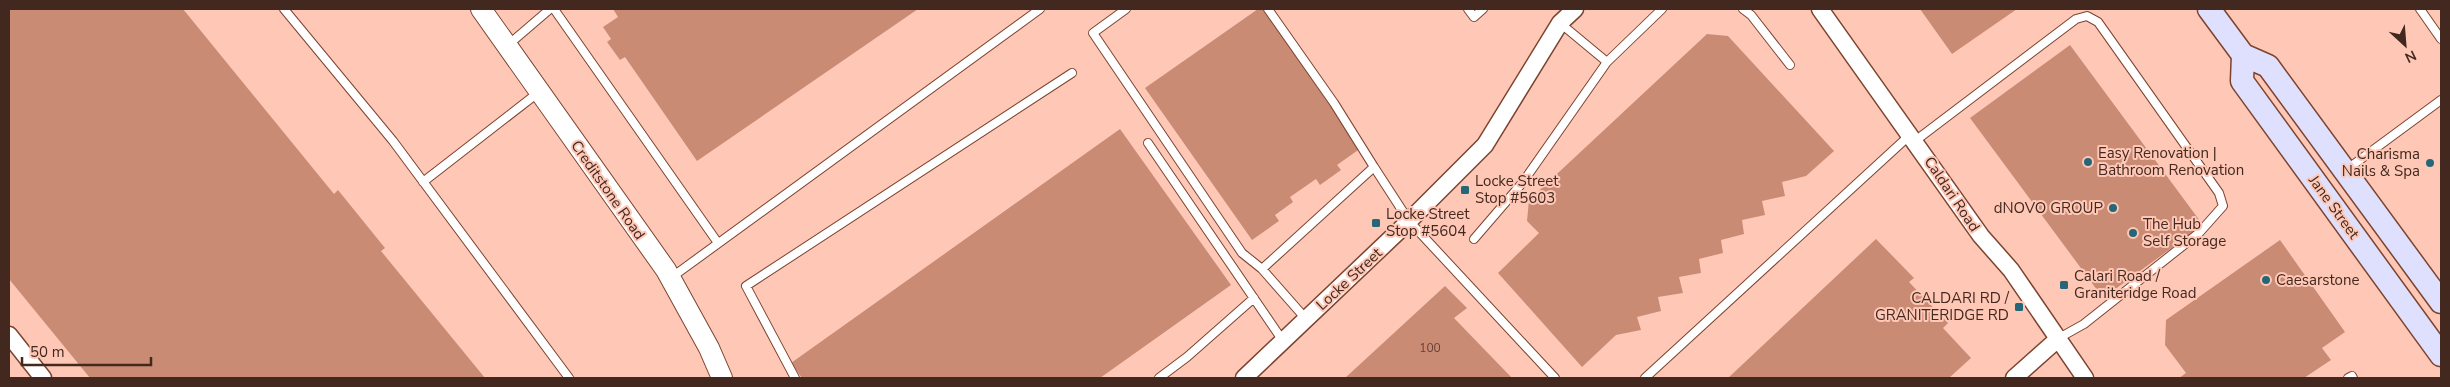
<svg xmlns="http://www.w3.org/2000/svg" width="2450" height="387" viewBox="0 0 2450 387" font-family="'Nunito Sans',sans-serif">
<rect width="100%" height="100%" fill="#ffc8b6"/>
<path fill="#ca8b75" d="M9 9H183L334 194 338 190 385 248 381 251 485 378H90L9 279Z
M613 9H918L697 161 625 57 620 60 607 42 611 39 603 27 618 17Z
M1258 9H1263L1361 148 1337 165 1341 170 1320 185 1316 179 1290 197 1293 202 1275 215 1279 221 1252 240 1145 88Z
M1920 9H2017L1952 54Z
M1707 34 1728 36 1834 151 1806 176 1782 182 1785 196 1762 201 1765 215 1742 220 1744 234 1721 240 1723 253 1699 259 1701 273 1679 277 1683 293 1658 297 1661 311 1637 317 1641 330 1616 335 1582 367 1498 273 1539 233 1527 221 1529 200Z
M2070 45 2203 225 2103 298 1970 118Z
M1120 129 1231 285 1100 378H802L791 363Z
M1876 239 1914 278 1909 282 1948 323 1943 328 1971 358 1949 378H1728Z
M2280 240 2345 332 2322 348 2331 360 2304 378H2179L2186 373 2165 345 2166 320Z
M1445 286 1467 308 1454 318 1512 378H1345Z"/>
<g fill="none" stroke-linecap="round" stroke-linejoin="round">
<defs>
<path id="service" d="M284 9 393 141 569 378
M554 9 718 243
M1126 9 1093 33 1242 253 1262 269
M1268 9 1334 103 1374 167
M1468 9 1474 17 1483 9
M1743 9 1751 15 1790 65
M2420 9 2441 39
M1560 23 1607 62 1662 9
M508 45 550 9
M1915 141 2076 19 2087 16 2098 22 2219 193 2223 206 2199 233 2084 324 2059 338
M1148 143 1283 341
M2346 170 2441 100
M423 182 539 92
M1474 239 1523 182 1607 62
M672 277 1040 9
M1306 319 1262 269 1374 167 1409 221 1555 378
M795 378 746 286 1072 73
M1159 378 1187 357 1254 298
M1645 378 1911 134
M2348 378 2352 376 2353 378"/>
<path id="minor" d="M1820 9 1981 236 2011 270 2085 378
M9 335 43 378
M1244 378 1404 226 1485 145 1560 23 1575 9
M2014 378 2059 338"/>
<path id="tertiary" d="M481 9 666 270 709 348 722 378"/>
<path id="secondary" d="M2209 9 2243 55 2268 66 2441 302
M2243 55 2242 81 2441 355"/>
</defs>
<use href="#service" stroke="#7c432f" stroke-width="10"/>
<use href="#minor" stroke="#7c432f" stroke-width="19"/>
<use href="#tertiary" stroke="#7c432f" stroke-width="22"/>
<use href="#secondary" stroke="#7c432f" stroke-width="25"/>
<use href="#service" stroke="#fff" stroke-width="8"/>
<use href="#minor" stroke="#fff" stroke-width="16"/>
<use href="#tertiary" stroke="#fff" stroke-width="20"/>
<use href="#secondary" stroke="#dfe0fd" stroke-width="22"/>
</g>
<g fill="#246779" stroke="#ffc8b6" stroke-width="2">
<circle cx="2088" cy="162" r="5"/>
<circle cx="2430" cy="163" r="5"/>
<rect x="1460" y="185" width="10" height="10" rx="2.5"/>
<circle cx="2113" cy="208" r="5"/>
<rect x="1371" y="218" width="10" height="10" rx="2.5"/>
<circle cx="2133" cy="233" r="5"/>
<circle cx="2266" cy="280" r="5"/>
<rect x="2059" y="280" width="10" height="10" rx="2.5"/>
<rect x="2014" y="302" width="10" height="10" rx="2.5"/>
</g>
<g text-anchor="middle" dominant-baseline="central" stroke-width="4" stroke-linejoin="round" paint-order="stroke">
<g font-size="12" fill="#644134">
<text x="1430" y="348">100</text>
</g>
<g font-size="15" fill="#42281f" stroke="#ffc8b6" text-anchor="start">
<text x="2098" y="153">Easy Renovation |<tspan x="2098" dy="17">Bathroom Renovation</tspan></text>
<text x="2420" y="154" text-anchor="end">Charisma<tspan x="2420" dy="17">Nails &amp; Spa</tspan></text>
<text x="1475" y="181">Locke Street<tspan x="1475" dy="17">Stop #5603</tspan></text>
<text x="2103" y="208" text-anchor="end">dNOVO GROUP</text>
<text x="1386" y="214">Locke Street<tspan x="1386" dy="17">Stop #5604</tspan></text>
<text x="2143" y="224">The Hub<tspan x="2143" dy="17">Self Storage</tspan></text>
<text x="2074" y="276">Calari Road /<tspan x="2074" dy="17">Graniteridge Road</tspan></text>
<text x="2276" y="280">Caesarstone</text>
<text x="2009" y="298" text-anchor="end">CALDARI RD /<tspan x="2009" dy="17">GRANITERIDGE RD</tspan></text>
</g>
<g font-size="15" fill="#42281f" stroke="#ffc8b6">
<text transform="translate(608 190) rotate(55)">Creditstone Road</text>
<text transform="translate(1952 194) rotate(56)">Caldari Road</text>
<text transform="translate(2334 207) rotate(54)">Jane Street</text>
<text transform="translate(1349 279) rotate(-43)">Locke Street</text>
</g>
</g>
<rect width="2450" height="387" fill="none" stroke="#42281f" stroke-width="20"/>
<g transform="translate(2405 45) rotate(154)" stroke="#ffc8b6" stroke-width="4" paint-order="stroke">
<path d="M0-4L9 19L0 12L-9 19Z" fill="#42281f"/>
<text y="-8" font-size="14" font-weight="bold" text-anchor="middle" fill="#42281f">N</text>
</g>
<path d="M22 357v8h129v-8" fill="none" stroke="#42281f" stroke-width="2.5"/>
<text x="30" y="357" font-size="15" fill="#42281f" stroke="#ffc8b6" stroke-width="4" paint-order="stroke">50 m</text>
</svg>
